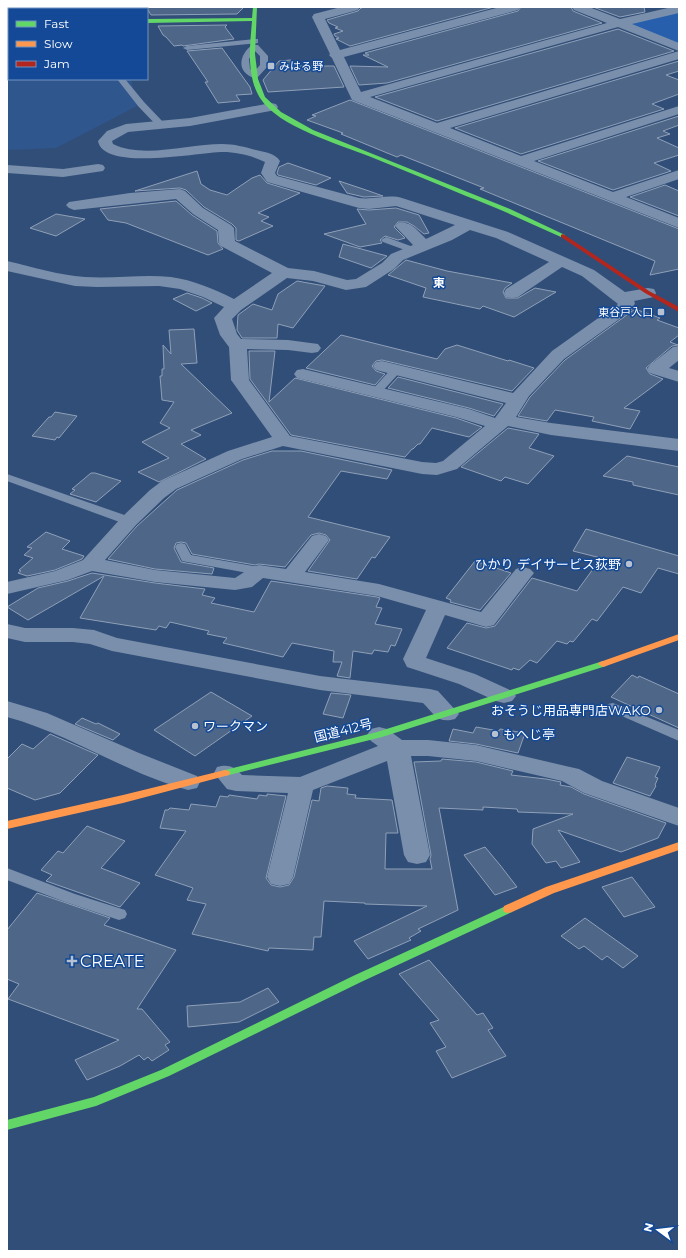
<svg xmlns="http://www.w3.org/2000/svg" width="686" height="1258" viewBox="0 0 686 1258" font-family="Montserrat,'Noto Sans JP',sans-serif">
<rect width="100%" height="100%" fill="#314e78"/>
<path fill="#275fad" d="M679 11V44L630 25 631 23Z"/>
<path fill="#30568e" d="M7 65H9V79H131L137 106 56 148 7 150Z"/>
<path fill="#4e6687" stroke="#8fa0b8" d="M146 7H244L237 14 151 15Z
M365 7H494L350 46 336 39 339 38 335 36 334 34 343 31 335 28 338 27 329 23 327 20 358 11 361 8Z
M521 7H571L573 11 602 23 387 83 359 85 350 66 388 67 363 55H369L365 53 518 11Z
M593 7H644L645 12 620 17Z
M227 25 225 27 234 39 183 46 182 45 174 46 166 37 163 35 158 26Z
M618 29 674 51 437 121 375 97Z
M222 48 250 87 252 94 236 95 240 101 218 103 205 82H208L187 51Z
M291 60 294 66H334L344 87 268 92 263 80 279 61Z
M679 61V71L666 75 679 80V94L652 104 664 109 521 154 455 128Z
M350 100 679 229V269L650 275 655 261 480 189 484 188 401 155 397 157 341 134 343 133 307 120 316 116 312 115Z
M679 116V125L663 131 670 134 657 138 679 148V155L654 163 671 171 613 190 538 161Z
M288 163 331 178 316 185 278 175 277 173 279 167Z
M197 171 201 184 210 190 227 195 252 178 260 175 267 183 300 193 258 213 269 217 261 221 273 226 239 241 236 240V228L232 224 204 207 186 190 180 188 135 191Z
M339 181 369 191 383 196 364 197 347 193Z
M665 185 679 191V216L630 197Z
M176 201 192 215 217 231 218 243 223 249 208 255 126 223 108 220 100 209Z
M396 208 419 215 429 233 424 234 414 226 407 222H398L394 227 405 238 398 240 385 236 380 240 382 243 360 247 324 234 366 224 357 209 369 210Z
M56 214 85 219 56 236 30 228Z
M343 244 387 256 371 268 339 257Z
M406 260 447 271 512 283 505 288 503 292 506 298H518L535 288 556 292 514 317 483 306 480 309 423 297 426 288 388 275Z
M297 281 325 286 293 328 278 324 277 338H242L237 330 238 315 253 304 272 310 278 294Z
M187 293 202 298 212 303 196 311 173 299Z
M635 309 660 318 657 320 679 328V335L670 342 678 345 672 346 646 368 650 374 663 379 624 408 640 411 630 429 592 421 594 417 555 410 547 421 518 416 530 397 565 360Z
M194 329 197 363 181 364 232 413 191 430 201 435 181 444 206 459 159 482 138 472 169 458 142 442 170 428 160 423 174 402 162 400 160 376H162V369H164L163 345 171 354 169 330Z
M341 335 437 359 445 349 457 345 508 361 509 360 534 368 512 391 382 360 376 361 372 366 376 371 385 374 375 385 306 368Z
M249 351H275L269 402 295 378 456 418 482 427 469 437 432 428 420 444H418L413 449H412L405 457 291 435 250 379Z
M398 377 503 404 494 416 469 408 388 388Z
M55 412 77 416 59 438 57 437 55 440 32 436 49 417H51Z
M508 428 539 434 529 448 554 456 528 484 505 477 501 481 461 467Z
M272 451H301L392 470 387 479 341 471 308 517 390 537 375 558 372 557 357 579 308 571 330 540 326 535 319 533 311 535 285 567 259 564 255 565 192 554 186 543 181 542 176 543 174 548 181 562 214 568 212 574 155 569 108 559 137 526 177 490 243 460Z
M627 456 679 467V495L633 485V482L603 476Z
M91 473H95L121 481 96 502 70 494 75 490 72 489Z
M586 529 679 556V574L658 568 641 593 623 587 597 621 592 619 573 642 570 641 567 644 557 641 537 663 530 660 519 670 513 668 512 670 447 648 467 623 486 628 495 626 532 578 577 591 601 558 573 551Z
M46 532 70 541 62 549 84 556 82 559 55 570 27 576 18 573 21 571 19 570 33 558 24 555 32 548 27 547Z
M475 561 511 573 480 610 450 602 451 600 446 598Z
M92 573 155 583 205 589 202 595 215 598 211 603 254 612 271 581 377 597 380 598 376 607 382 608 375 624 402 629 395 646 391 645 388 652 374 650 372 654 353 651 350 678 337 676 342 662H333L334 651 292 643 283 657 223 643 227 638 207 634 209 631 170 622 166 628 159 626 156 630 80 618 104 576 28 620 7 607 38 588 68 581Z
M632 675 638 678 639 676 679 694V728L611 697Z
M211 692 252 716 195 756 154 730Z
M331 693 351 695 343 718 323 714Z
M82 718 96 724 98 723 120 734 113 740 75 724Z
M476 727 499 731 500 729 525 733 518 753 476 744 449 741 453 729 473 733Z
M50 734 98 755 60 793 35 800 7 788V759L22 744 33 749Z
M627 757 660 767 655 777 658 778 655 785 656 786 650 796 613 783Z
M442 759 476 762 513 771 511 775 546 779 561 782 560 785 571 787 584 794 666 823 658 838 621 852 558 830 580 862 561 868 556 861 546 863 532 844 533 829 573 814 518 812 517 809 483 807V810L439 808 458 910 418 929 421 931 409 938 411 940 368 959 354 941 427 906 365 904V903L324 901 321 937H314L313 950 269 948 268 951 192 934 206 904 187 900 193 888 155 875 186 831 160 828 165 810H168L170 808 189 810 191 804 216 807 220 796 228 797 229 795 257 799 259 795 267 796V794L286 796 266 878 271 885 280 887 289 885 294 877 312 800 319 801 321 788 327 786 348 788 347 794 356 795 355 798 392 800 398 833H386L385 869H432L430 859 431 855 414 762 441 761Z
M87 826 125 841 101 868 140 883 120 907 46 881 52 875 41 870 58 851 63 853Z
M485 847 500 865 517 887 495 895 464 855Z
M632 877 655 907 624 917 602 887Z
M37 893 110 918 104 925 176 950 137 1009H142L170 1042 165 1045 169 1050 152 1061 148 1057 144 1060 139 1055 120 1066 87 1080 75 1060 119 1040 8 999 19 984 7 979V930Z
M585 918 638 956 623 968 607 956 602 960 584 946 579 949 561 936Z
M429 960 477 1015 483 1013 493 1028 488 1030 506 1056 452 1078 436 1051 446 1047 430 1023 439 1020 399 974Z
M268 988 279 1002 239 1022 188 1027 187 1006 240 1002Z"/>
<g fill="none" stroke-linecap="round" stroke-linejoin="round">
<path fill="#7a8fab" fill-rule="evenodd" d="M255 39H258V43L187 50 183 48 187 46Z
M252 45H258L268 56V66L257 78H254C236 72 239 55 252 45ZM255 51 260 56V65L254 72 250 69 249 59Z
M117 79H125L144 102 164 123 165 125 164 127H158L138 106Z
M386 237 416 248 418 250 413 253 383 242 381 240Z
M397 366 402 369 401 371 379 395H371L370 393 371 391 393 367Z
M7 474 133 518 135 521 133 524H125L7 481Z
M181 543 185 544 191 555 259 567 263 568 265 571 263 574 259 575 182 561 175 547 177 544Z
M613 703 679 730V741L608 710 606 707 608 704Z
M7 868 75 894 125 910 127 914 125 918 119 920 65 902 7 880Z"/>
<path fill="#7a8fab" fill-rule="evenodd" d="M38 7H50L51 9H39Z
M341 7H360L358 10 325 19 340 50 500 7H520L518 10 344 57 361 92 607 23 574 10 572 7H589L620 19 672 7H679V13L632 24 679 43V51L618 27 370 97 437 123 679 51V59L450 128 521 156 679 106V114L534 161 613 192 679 170V179L626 197 679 218V228L352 100 332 58 329 55 330 54 312 17 314 14Z
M271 103 276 104 278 107 276 110 190 126 128 132 112 141 113 144C143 159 189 144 222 144 234 144 245 147 256 150 264 152 275 153 280 161L275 173 277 176 359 198C373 200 389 194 402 198L508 232 594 270 625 292 648 288 654 289 656 293 654 297 634 301 635 303 632 310 564 359 529 396 516 417 551 423 679 439V451L551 435 508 426 457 469 437 475 422 474 283 446 242 459 176 489 164 498 136 525 105 560 155 570 235 578 252 567 259 565 286 569 312 536 319 534 326 536 329 540 305 572 379 584 481 612 516 569 523 567 530 569 534 573 494 625 486 627 445 615 426 658 475 674 512 691 516 696 512 701 504 703 496 701 459 684 407 667 403 659 426 610 377 596 263 578 252 587 235 590 155 582 92 571 68 580 7 594V582L55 571 83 560 122 517 150 490 162 481 228 451 272 437 231 380 229 347 220 335 214 318 224 307 203 297 180 289 159 286 97 287 75 286 7 271V261C33 267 58 275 85 277 114 279 142 274 171 277 193 280 214 289 234 299L272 273 221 246 219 243 218 230 193 214 176 199 74 210 69 208 66 205 69 202 130 193 180 189 185 191 203 208 231 225 234 228 235 241 288 268 314 271 347 280 356 279 382 263 391 254 413 245 395 226 398 223C410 220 418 231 426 239L455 225 396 206 369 209 359 208 267 182 261 173 265 162C253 156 237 152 223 152 200 152 104 172 98 141L107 131 126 124 190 118ZM470 230 496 238 549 262 506 289 504 293 506 297 512 298 518 297 562 267 582 276 618 304 552 351 513 393 382 361 376 362 373 366 376 370 506 403 495 418 469 409 303 369 297 370 294 374 297 378 456 417 485 426 443 461 436 463 422 462 290 436 249 380 247 349 288 350 312 353 318 352 321 348 318 344 288 340 241 339 237 334 232 319 241 310 287 278 313 281 346 290 366 287 394 269 403 260 452 240Z
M98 164 103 165 105 168 103 171 63 177 7 173V165L63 169Z
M679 346V360L669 368 679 371V382L650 373 647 369 650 365 673 347Z
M7 624 25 628H73L94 630 117 638 320 676 430 689 438 691 459 714 455 719C438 724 434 714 423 703L320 690 112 651 90 644 73 642H25L7 638Z
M7 701 47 713 139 753 197 776 200 782 197 788 188 790C125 773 70 734 7 717Z
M379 727 387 729 402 740H428L476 745 570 767 579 769 602 781 679 808V826L584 793 562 781 476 761 428 756H411L430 855 426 862 417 864 408 862 404 855 387 761 313 790 293 877 289 884 280 886 271 884 267 877 288 793 236 791 227 789 214 773 217 767C229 764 234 767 242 775L300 777 378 746 371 741 367 735 371 729Z"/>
<path fill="#63d668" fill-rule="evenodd" d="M253 7H257L255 54 258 79 265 97 281 112 313 130 510 209 565 235V237H561C530 223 498 208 466 196 435 183 403 170 371 157 339 144 278 127 260 98 246 75 250 46 252 21L147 23V19L252 18Z
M7 29H9V33H7Z
M603 661 608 664 606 666 382 737 225 776 221 775 220 773 221 771 377 732Z
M508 905 512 906 513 909 512 912 361 982 169 1076 96 1106 7 1130V1120L94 1097 161 1070 353 976Z"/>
<path fill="#ff974d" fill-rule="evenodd" d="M679 634V640L606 666 603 667 598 664 600 662Z
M225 770 229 771 230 773 229 775 123 803 7 829V821L123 795Z
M679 842V850L554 893 512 912 508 913 504 912 503 909 504 906 546 887Z"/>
<path fill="#b3261e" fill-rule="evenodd" d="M563 234 649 291 679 307V312L645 293 561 237V235Z"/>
</g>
<g fill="#b7c1d0" stroke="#134996" stroke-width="1.5">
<rect x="267" y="62" width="8" height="8" rx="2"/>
<rect x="657" y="308" width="8" height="8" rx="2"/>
<circle cx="629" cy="564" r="4"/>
<circle cx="659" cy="710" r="4"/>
<circle cx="195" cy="726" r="4"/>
<circle cx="495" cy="734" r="4"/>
<path d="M70 955h4v4h4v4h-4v4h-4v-4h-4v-4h4z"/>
</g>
<g text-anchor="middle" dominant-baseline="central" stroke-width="3" stroke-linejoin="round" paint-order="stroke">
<g font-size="11" fill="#fff" stroke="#134996" text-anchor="start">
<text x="279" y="66">みはる野</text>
<text x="653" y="312" text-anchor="end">東谷戸入口</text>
</g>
<g font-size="12" font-weight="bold" fill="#fff" stroke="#134996">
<text x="439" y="282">東</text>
</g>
<g font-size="13" fill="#fff" stroke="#134996" text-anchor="end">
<text x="621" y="564">ひかり デイサービス荻野</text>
<text x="651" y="710">おそうじ用品専門店WAKO</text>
<text x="203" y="726" text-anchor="start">ワークマン</text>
<text x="503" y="734" text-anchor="start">もへじ亭</text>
</g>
<g font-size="13" fill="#fff" stroke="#134996">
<text transform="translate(343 730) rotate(-14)">国道412号</text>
</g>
<g font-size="16" fill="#fff" stroke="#134996" text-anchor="start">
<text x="80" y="961">CREATE</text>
</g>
</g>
<rect width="686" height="1258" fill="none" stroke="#ffffff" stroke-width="16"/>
<rect x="8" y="8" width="140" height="72" fill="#134996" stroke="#7192c0"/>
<rect x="16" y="21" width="20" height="6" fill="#63d668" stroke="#7192c0"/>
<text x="44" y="28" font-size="12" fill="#ffffff">Fast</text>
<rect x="16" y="41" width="20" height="6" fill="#ff974d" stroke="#7192c0"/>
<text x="44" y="48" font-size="12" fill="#ffffff">Slow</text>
<rect x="16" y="61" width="20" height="6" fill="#b3261e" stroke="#7192c0"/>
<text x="44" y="68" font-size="12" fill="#ffffff">Jam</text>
<g transform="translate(658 1230) rotate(285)" stroke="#134996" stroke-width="3" paint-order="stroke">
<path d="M0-3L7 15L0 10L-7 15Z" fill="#ffffff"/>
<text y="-6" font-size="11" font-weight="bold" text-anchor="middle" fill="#ffffff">N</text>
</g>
</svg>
